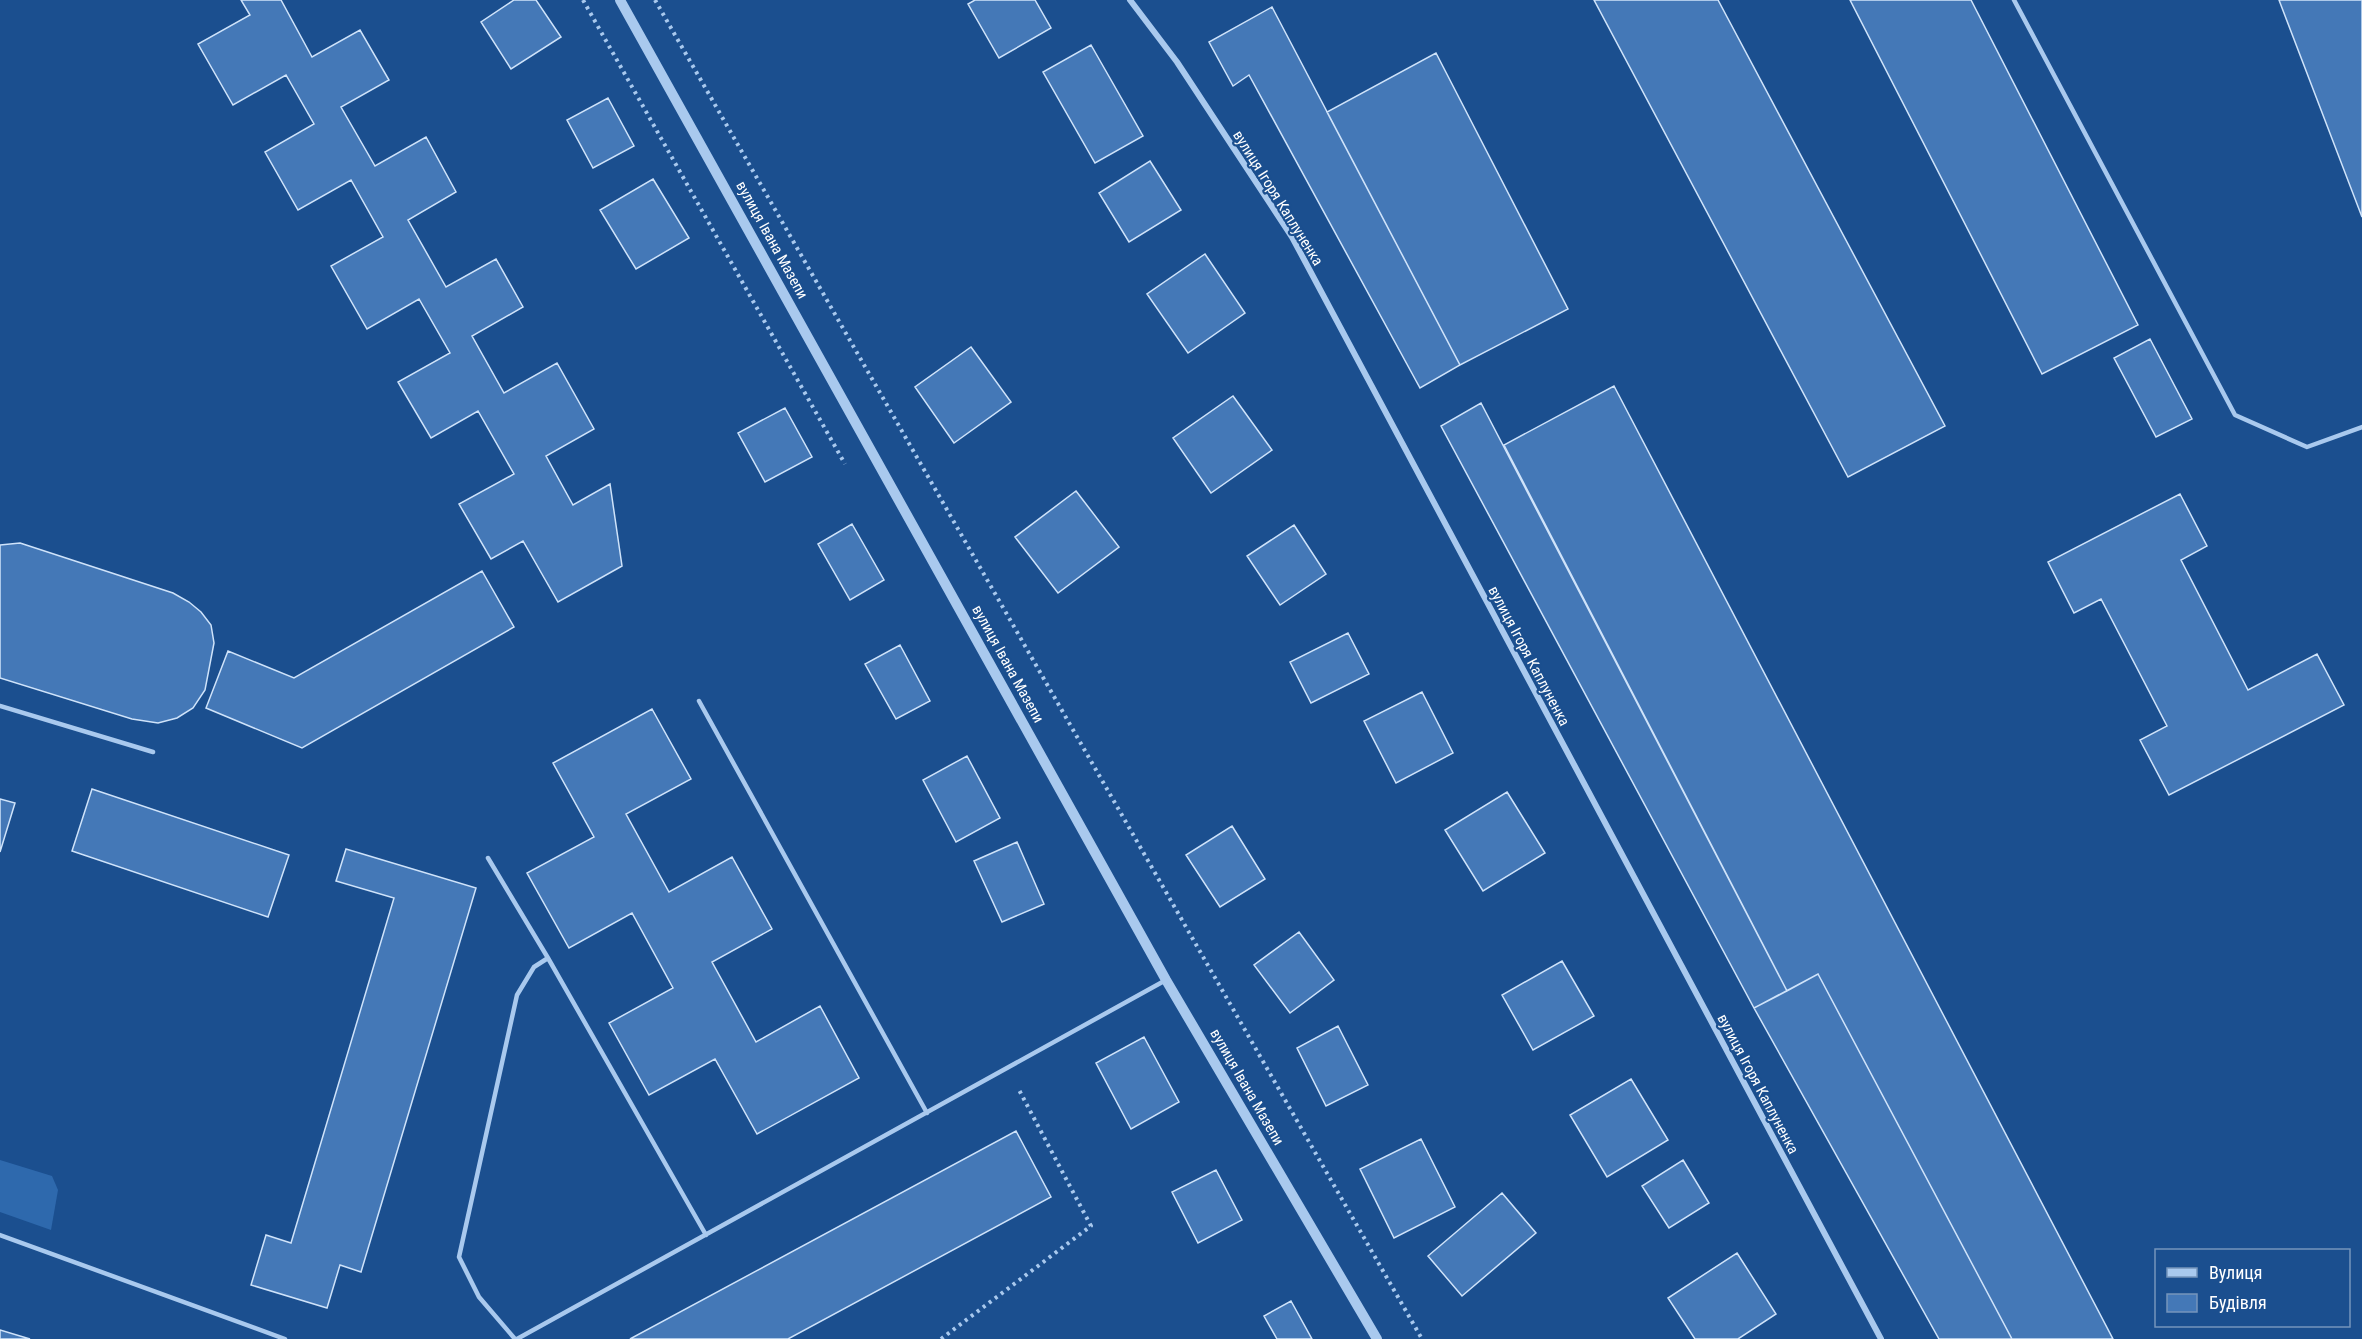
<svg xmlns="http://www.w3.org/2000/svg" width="2362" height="1339" viewBox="0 0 2362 1339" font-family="'Roboto Condensed',sans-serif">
<rect width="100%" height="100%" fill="#1b4f8f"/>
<path fill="#2e69ad" d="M0 1160 52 1176 58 1190 51 1230 0 1212Z"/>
<path fill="#4478b7" stroke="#cfe3fa" stroke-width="1.5" d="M241 0H281L312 57 360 30 389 80 341 107 375 166 426 137 456 192 408 220 446 287 496 259 523 307 472 336 504 393 557 363 594 429 546 456 573 505 610 484 622 566 558 602 523 541 491 559 459 504 514 474 478 411 431 438 398 382 450 353 419 299 367 329 331 266 383 237 351 180 298 210 265 152 314 124 286 75 233 105 198 44 250 15Z
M514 0H536L561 37 511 69 481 22Z
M975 0H1035L1051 28 999 58 968 4Z
M1594 0H1718L1945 426 1848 477Z
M1850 0H1971L2138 325 2042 374Z
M2279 0H2362V217Z
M1272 7 1460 365 1420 388 1249 75 1233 86 1209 42Z
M1091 45 1143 136 1095 163 1043 72Z
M1436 53 1568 309 1460 365 1327 112Z
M608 98 634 146 593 168 567 120Z
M1150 161 1181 210 1129 242 1099 193Z
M653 179 689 238 636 269 600 210Z
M1205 254 1245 313 1188 353 1147 294Z
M2150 339 2192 419 2156 437 2114 358Z
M971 347 1011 402 954 443 915 387Z
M1614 386 2113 1339H2012L1818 974 1787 991 1504 445Z
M1233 396 1272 450 1211 493 1173 438Z
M1481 403 1787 991 1754 1008 1441 426Z
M785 408 812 457 765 482 738 433Z
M1076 491 1119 547 1058 593 1015 537Z
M2180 494 2207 546 2181 560 2248 690 2317 654 2344 705 2169 795 2140 740 2167 726 2101 599 2074 613 2048 562Z
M852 524 884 580 850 600 818 544Z
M1294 525 1326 574 1280 605 1247 556Z
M20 543 173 593 189 602 201 612 211 625 214 643 205 690 193 708 177 718 158 723 132 719 0 678V545Z
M482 571 514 627 302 748 206 708 228 651 294 678Z
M1348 633 1369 674 1311 703 1290 662Z
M900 645 930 701 896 719 865 664Z
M1422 692 1453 753 1396 783 1364 721Z
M652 709 691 779 626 814 669 892 732 857 772 929 712 962 756 1042 820 1006 859 1078 757 1134 715 1059 649 1095 609 1023 673 988 632 913 569 948 527 873 594 837 553 763Z
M967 756 1000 818 956 842 923 780Z
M92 789 289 855 268 917 72 851Z
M1507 792 1545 853 1483 891 1445 830Z
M0 799 15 803 0 852Z
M1232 826 1265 879 1220 907 1186 855Z
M1017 842 1044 904 1002 922 974 861Z
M346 849 476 888 361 1272 340 1265 327 1308 251 1285 266 1235 291 1243 394 898 336 881Z
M1299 932 1334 980 1290 1013 1254 965Z
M1562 961 1594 1016 1533 1050 1502 995Z
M1818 974 2012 1339H1939L1754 1008Z
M1338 1026 1368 1085 1326 1106 1297 1048Z
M1144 1037 1179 1102 1131 1129 1096 1063Z
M1631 1079 1668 1140 1607 1177 1570 1115Z
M1016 1131 1051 1197 788 1339H630Z
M1421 1139 1455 1207 1394 1238 1360 1169Z
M1683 1160 1709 1203 1669 1228 1642 1186Z
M1216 1170 1242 1220 1198 1243 1172 1192Z
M1502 1193 1536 1233 1462 1296 1428 1256Z
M1737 1253 1776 1314 1738 1339H1695L1668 1298Z
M1291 1301 1312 1339H1277L1264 1316Z
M0 1330 30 1339H0Z"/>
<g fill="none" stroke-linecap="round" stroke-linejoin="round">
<path stroke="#a9c9ee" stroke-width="4" stroke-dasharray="3 4.5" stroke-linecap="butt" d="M583 0 845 464
M655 0 1422 1339
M941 1339 1091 1226 1018 1088"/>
<path stroke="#a9c9ee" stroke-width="4.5" d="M2014 0 2235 415 2307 447 2362 427
M699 701 927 1113
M0 706 153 752
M488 858 548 958 706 1235
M0 1235 285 1339
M515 1339 479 1297 459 1257 517 995 534 967 548 958
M517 1339 1166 980"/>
<path stroke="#a9c9ee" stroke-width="6" d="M1130 0 1177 62 1292 237 1881 1339"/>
<path stroke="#a9c9ee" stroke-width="10" d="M620 0 1166 980 1377 1339"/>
</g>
<g text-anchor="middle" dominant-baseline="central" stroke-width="4.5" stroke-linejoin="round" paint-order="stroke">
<g font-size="15" fill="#fff" stroke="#1b4f8f">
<text transform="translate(1278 198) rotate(58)">вулиця Ігоря Каплуненка</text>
<text transform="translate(772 240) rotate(61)">вулиця Івана Мазепи</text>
<text transform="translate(1529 656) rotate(62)">вулиця Ігоря Каплуненка</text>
<text transform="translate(1008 664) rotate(61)">вулиця Івана Мазепи</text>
<text transform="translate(1758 1084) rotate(62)">вулиця Ігоря Каплуненка</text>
<text transform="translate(1247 1087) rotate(60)">вулиця Івана Мазепи</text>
</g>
</g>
<rect x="2155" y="1249" width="195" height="78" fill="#1b4f8f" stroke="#7695bc" stroke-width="1.5"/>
<rect x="2167" y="1268" width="30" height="9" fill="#a9c9ee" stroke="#7695bc" stroke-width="1.5"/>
<text x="2209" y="1279" font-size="18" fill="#ffffff">Вулиця</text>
<rect x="2167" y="1294" width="30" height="18" fill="#4478b7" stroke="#7695bc" stroke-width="1.5"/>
<text x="2209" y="1309" font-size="18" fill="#ffffff">Будівля</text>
</svg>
